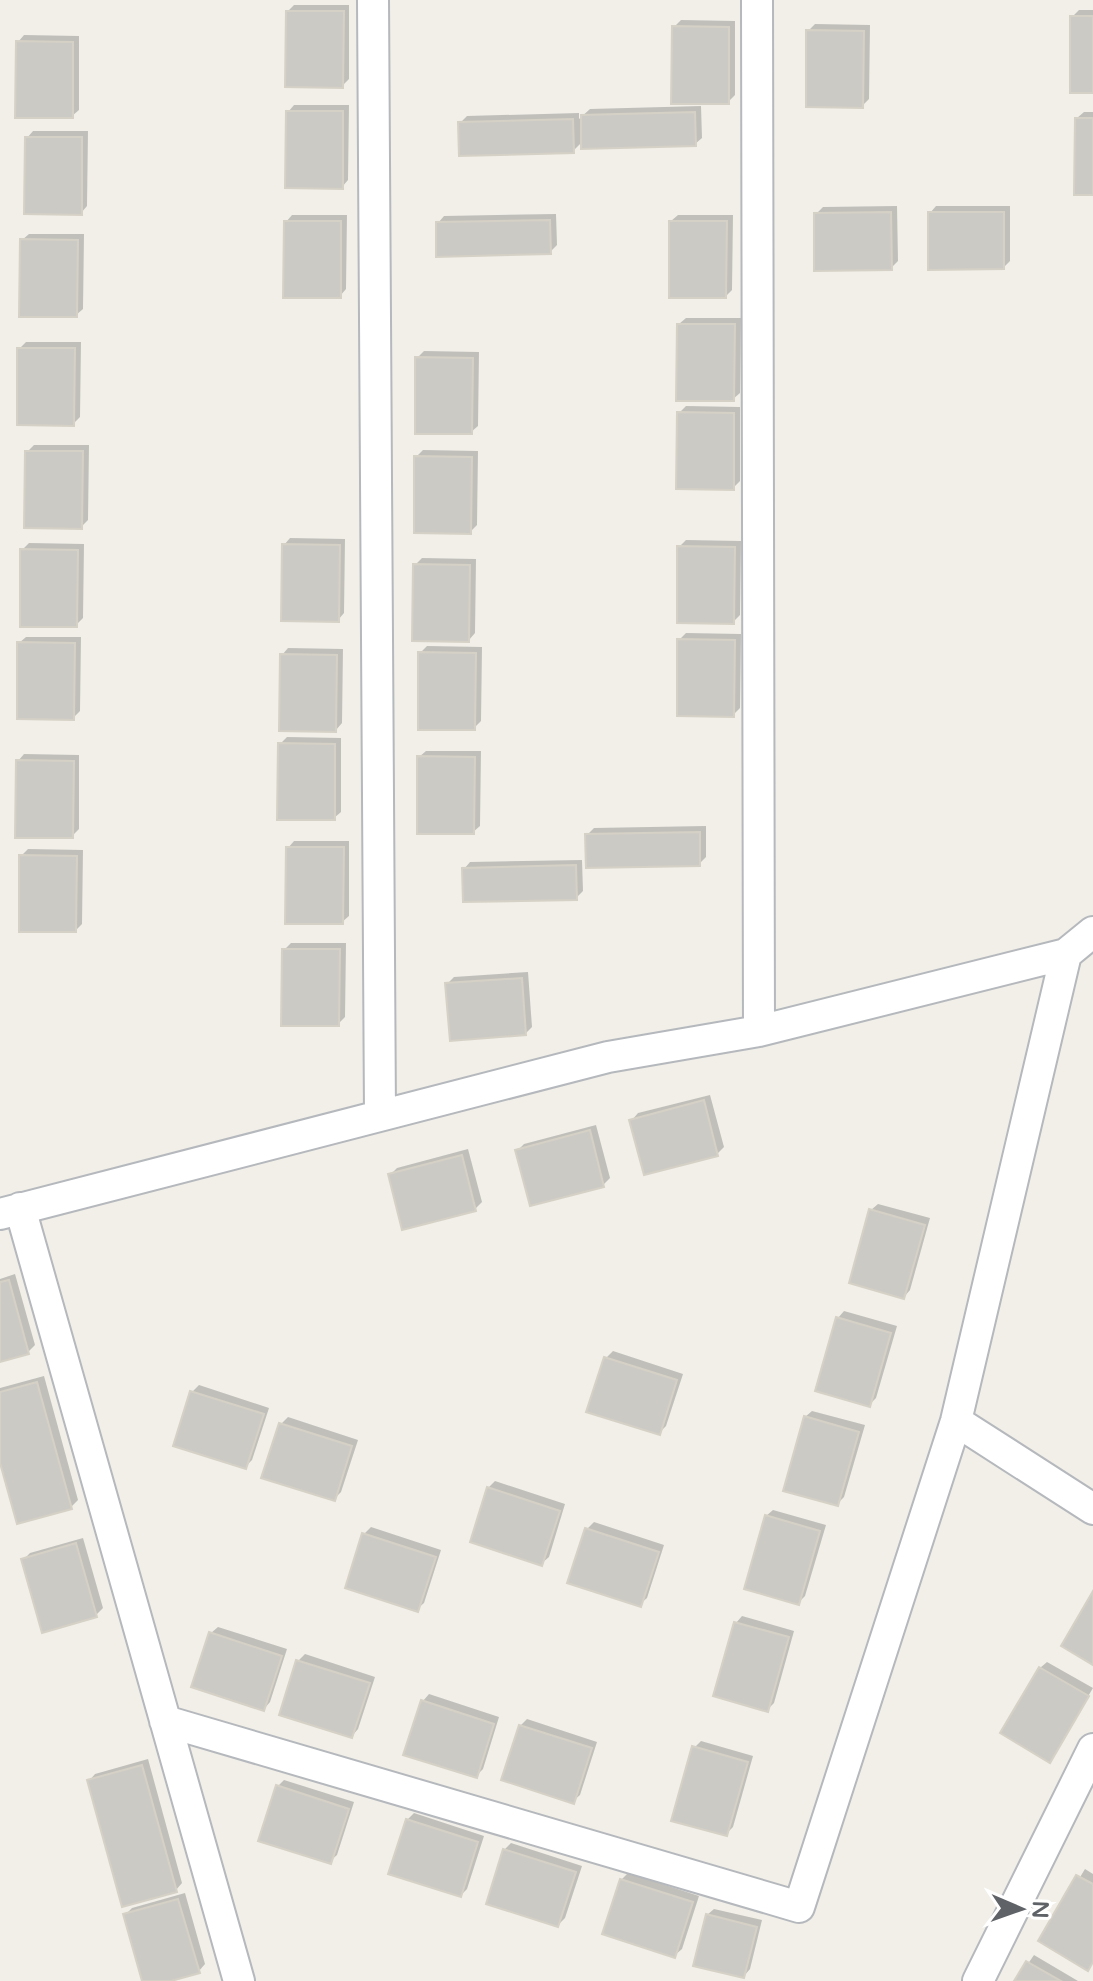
<svg xmlns="http://www.w3.org/2000/svg" width="1093" height="1981" viewBox="0 0 1093 1981" font-family="'Varela Round',sans-serif">
<rect width="100%" height="100%" fill="#f1efe8"/>
<path fill="#0003" d="M294 5H349V79L342 86 288 11Z
M1079 10H1093V91L1072 17Z
M681 20 735 21V95L728 102 674 27Z
M815 24 870 25 869 99 862 106 808 31Z
M24 35 79 36V110L72 116 18 42Z
M294 105H349L348 180 342 187 288 112Z
M701 106 702 138 695 144 583 141 573 151 460 123 467 116 579 113V119L590 109Z
M1084 112H1093V193L1077 118Z
M33 131H88L87 206 81 213 27 138Z
M897 206 898 261 891 268 816 214 823 207Z
M936 206H1010V261L1004 267 930 213Z
M556 214 557 245 550 252 438 223 444 216Z
M292 215H347L346 289 340 296 286 222Z
M678 215H733L732 290 726 296 671 221Z
M29 234H84L83 309 76 315 22 240Z
M686 318H741L740 393 733 399 679 324Z
M26 342H81L80 417 73 424 19 349Z
M424 351 479 352 478 426 471 432 417 358Z
M686 406 740 407V481L733 488 679 413Z
M34 445H89L88 520 81 527 27 452Z
M423 450 478 451 477 525 470 532 416 457Z
M290 538 345 539 344 613 338 620 284 545Z
M686 540 741 541 740 615 733 622 679 547Z
M29 543 84 544 83 618 76 625 22 550Z
M422 558 476 559 475 633 469 640 415 565Z
M686 633 741 634 740 708 733 715 679 640Z
M26 637H81L80 711 73 718 19 643Z
M427 646 482 647 481 721 474 728 420 653Z
M288 648 343 649 342 723 336 730 282 655Z
M287 737 341 738V812L334 818 280 744Z
M426 751H481L480 826 473 832 419 757Z
M24 754 79 755V829L72 836 18 761Z
M706 826V857L699 864 587 835 594 828Z
M294 841H349V916L342 922 288 848Z
M28 849 83 850 82 924 76 930 21 856Z
M582 860 583 891 576 898 464 869 470 862Z
M291 943H346L345 1017 338 1024 284 950Z
M528 972 532 1027 525 1034 447 984 454 977Z
M710 1095 724 1147 717 1154 632 1120 638 1113Z
M596 1125 610 1178 603 1185 518 1150 524 1144Z
M468 1149 482 1202 475 1209 390 1175 397 1168Z
M878 1204 930 1218 910 1290 904 1297 871 1210Z
M15 1274 35 1345 28 1352 0 1360V1279Z
M844 1311 897 1326 876 1398 869 1405 838 1318Z
M613 1351 683 1374 666 1426 659 1433 606 1358Z
M44 1376 78 1500 71 1507 0 1455V1388Z
M199 1385 269 1408 252 1460 245 1467 192 1392Z
M812 1411 865 1425 844 1497 837 1504 805 1417Z
M288 1417 358 1440 341 1492 334 1499 281 1424Z
M495 1481 565 1504 549 1557 542 1563 488 1488Z
M773 1510 826 1525 805 1596 798 1603 766 1516Z
M594 1522 664 1545 647 1598 640 1604 587 1529Z
M371 1527 441 1550 424 1603 417 1609 364 1534Z
M83 1538 103 1608 96 1615 23 1560 30 1553Z
M742 1616 794 1631 774 1703 768 1709 736 1623Z
M218 1627 287 1649 270 1702 264 1709 211 1633Z
M305 1654 375 1677 358 1729 352 1736 281 1713 298 1661Z
M1047 1662 1093 1688 1050 1760 1040 1668Z
M429 1694 499 1717 483 1769 476 1776 423 1701Z
M527 1719 597 1742 580 1795 573 1801 520 1726Z
M701 1741 753 1756 733 1827 726 1834 694 1748Z
M148 1759 182 1883 176 1890 89 1781 95 1774Z
M284 1780 354 1802 337 1855 330 1861 278 1786Z
M414 1813 484 1836 467 1889 461 1895 407 1820Z
M511 1843 582 1866 565 1918 558 1925 504 1850Z
M1085 1869 1093 1874V1963L1088 1968 1041 1941Z
M628 1873 699 1896 682 1949 675 1955 621 1880Z
M185 1893 205 1964 199 1971 164 1981H144L125 1915 132 1908Z
M714 1909 762 1920 750 1969 744 1976 707 1915Z
M1034 1955 1078 1981H1016Z"/>
<path fill="#cccac5" stroke="#d6d1c6" stroke-width="2" d="M286 11H344L343 88 285 87Z
M1070 16H1093V93H1070Z
M672 26 729 27V104H671Z
M806 30 864 31 863 108 806 107Z
M16 41 73 42V118H15Z
M286 111H343V189L285 188Z
M695 112 696 146 581 149V115Z
M1075 118H1093V195H1074Z
M573 119 574 153 459 156 458 122Z
M25 137H82V215L24 214Z
M891 212 892 270 814 271V213Z
M928 212H1004V269L928 270Z
M550 220 551 254 436 257V222Z
M284 221H341V298H283Z
M669 221H727L726 298H669Z
M20 239 78 240 77 317H19Z
M677 324H735L734 401H676Z
M17 348H75L74 426 17 425Z
M415 357 473 358 472 434H415Z
M677 412 734 413V490L676 489Z
M25 451H83L82 529 24 528Z
M414 456 472 457 471 534 414 533Z
M282 544 340 545 339 622 281 621Z
M677 546 735 547 734 624 677 623Z
M20 549 78 550 77 627H20Z
M413 564 470 565 469 642 412 641Z
M677 639 735 640 734 717 677 716Z
M17 642 75 643 74 720 17 719Z
M418 652 476 653 475 730H418Z
M280 654 337 655 336 732 279 731Z
M278 743 335 744V820H277Z
M417 756 475 757 474 834H417Z
M16 760 74 761 73 838H15Z
M700 832V866L586 868 585 834Z
M286 847H344L343 924H285Z
M19 855 77 856 76 932H19Z
M576 865 577 900 463 902 462 868Z
M282 949H340L339 1026H281Z
M522 978 526 1035 450 1041 445 983Z
M704 1100 718 1156 644 1175 629 1120Z
M590 1130 604 1187 530 1206 515 1150Z
M462 1155 476 1211 402 1230 388 1174Z
M869 1209 925 1225 904 1299 849 1283Z
M9 1280 29 1354 0 1362V1282Z
M836 1317 891 1333 870 1407 815 1391Z
M604 1357 677 1380 660 1435 586 1412Z
M37 1382 72 1509 17 1524 0 1463V1392Z
M190 1391 264 1414 246 1469 173 1446Z
M804 1416 859 1432 838 1506 783 1491Z
M279 1423 352 1446 335 1501 261 1478Z
M487 1487 560 1511 542 1566 470 1542Z
M765 1515 820 1531 799 1605 744 1589Z
M585 1528 659 1552 641 1607 567 1583Z
M362 1533 436 1557 418 1612 345 1588Z
M76 1543 97 1617 42 1633 21 1559Z
M1093 1591V1665L1061 1646Z
M734 1622 789 1637 768 1712 713 1696Z
M209 1632 282 1656 264 1711 191 1687Z
M296 1660 370 1683 352 1738 279 1715Z
M1039 1667 1089 1696 1050 1763 1000 1733Z
M421 1700 494 1724 477 1778 403 1755Z
M519 1725 592 1748 574 1804 501 1780Z
M692 1746 748 1762 727 1836 671 1821Z
M142 1765 177 1892 122 1907 87 1780Z
M276 1785 349 1809 331 1864 258 1841Z
M406 1819 478 1842 461 1897 388 1874Z
M503 1849 576 1872 558 1927 486 1904Z
M1076 1875 1093 1884V1962L1088 1971 1038 1941Z
M620 1879 693 1902 675 1958 602 1934Z
M178 1899 200 1973 171 1981H142L123 1914Z
M706 1914 757 1927 744 1978 693 1966Z
M1026 1961 1061 1981H1014Z"/>
<g fill="none" stroke-linecap="round" stroke-linejoin="round">
<defs>
<path id="minor" d="M373 0 380 1115
M757 0 759 1031
M20 1208 239 1981
M0 1214 608 1057 759 1031 1066 954 1093 932
M956 1421 1093 1509
M165 1721 799 1907 956 1421 1066 954
M978 1981 1093 1749"/>
</defs>
<use href="#minor" stroke="#b5b8bc" stroke-width="34"/>
<use href="#minor" stroke="#fff" stroke-width="30"/>
</g>
<g transform="translate(1021 1909) rotate(92)" stroke="#ffffff" stroke-width="6" paint-order="stroke">
<path d="M0-6L14 30L0 20L-14 30Z" fill="#5f6368"/>
<text y="-12" font-size="22" font-weight="bold" text-anchor="middle" fill="#5f6368">N</text>
</g>
</svg>
